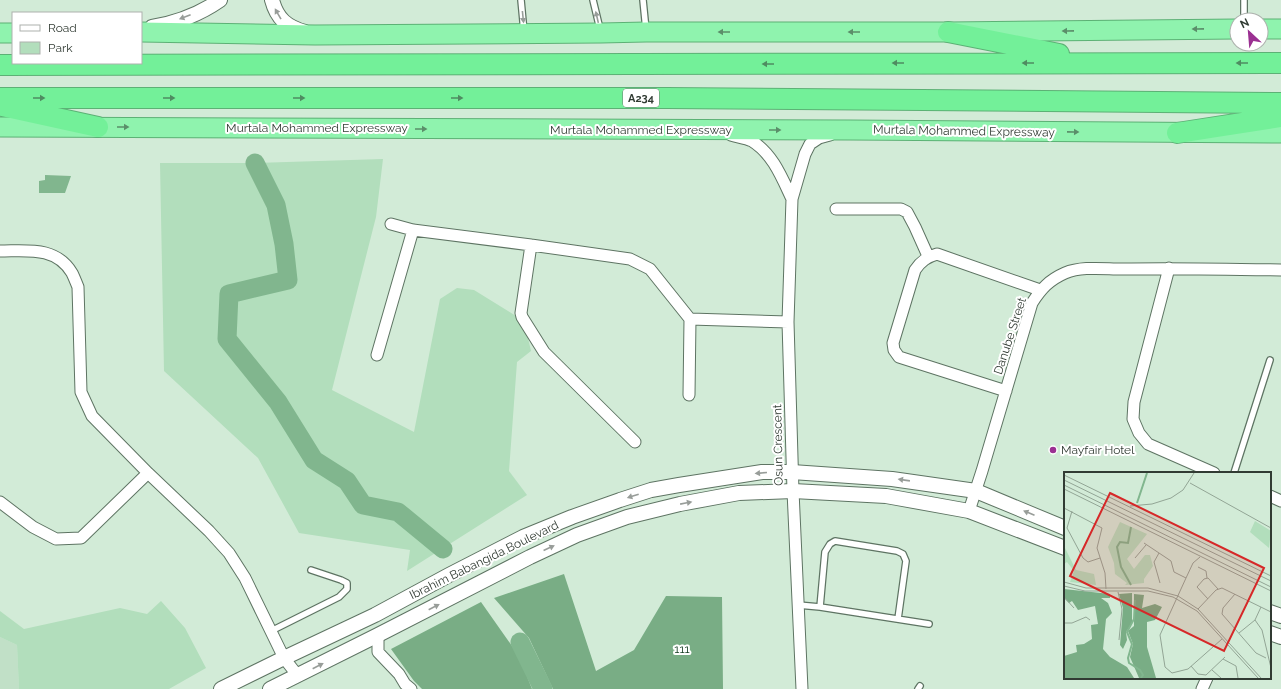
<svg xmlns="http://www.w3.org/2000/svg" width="1281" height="689" viewBox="0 0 1281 689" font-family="Raleway,sans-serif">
<rect width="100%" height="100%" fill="#d2ebd7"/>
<path fill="#c1e0c7" d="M0 637 17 645 19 689H0Z"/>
<path fill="#b2debc" d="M383 159 376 217 332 390 414 432 440 299 457 288 474 290 524 321 531 351 517 362 509 471 527 495 407 571 410 550 299 533 258 458 164 371 160 163H255Z
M161 601 185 628 206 668 169 689H19L17 645 0 637V611L24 629 120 608 147 614Z"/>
<path fill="#79ad85" d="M564 574 596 671 634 650 666 596 722 597 723 689H553L529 638 494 598Z
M481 602 519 656 532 689H422L414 681 391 649Z"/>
<path fill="#81b68e" d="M45 175 71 176 65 193H39V181L45 180Z"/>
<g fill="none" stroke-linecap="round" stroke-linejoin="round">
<path stroke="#81b68e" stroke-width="19" d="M255 163 276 205 284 244 288 280 229 294 227 339 278 402 314 460 347 481 363 505 398 512 443 549
M520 642 543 689"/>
<defs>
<path id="service" d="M521 0 524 32
M593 0 600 29
M643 0 646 30
M1244 0V20
M1234 473 1270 360
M798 605 820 607 929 624
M820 607 825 552 830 544 835 541 897 551 903 554 906 561 898 619
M271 631 339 597 347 589V583L341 580 311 570
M918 689 920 686"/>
<path id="minor" d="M731 135C737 137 746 138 752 141 773 154 782 178 792 199
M836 209H901L907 212 915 227 928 256
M391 224 413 230 531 245 630 259 650 269 690 319 788 322
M531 245 521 313 522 317 544 352 635 442
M0 251C27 251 56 246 72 273 74 277 76 282 78 287L81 392 92 416 148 473 209 531 229 553 245 578 284 658 298 676
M1169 268 1134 402 1133 419 1139 433 1148 444 1214 473
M377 355 413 230
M1006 391 899 357 894 350 893 343 915 270C921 261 927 257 937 254L1040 290
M689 395 690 319
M1270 496 1281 501
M0 502 33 527 56 539 81 538 148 473
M969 511 982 471 1032 303C1041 289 1049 280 1065 273 1082 266 1104 269 1122 269 1175 268 1228 269 1281 270
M378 635V652L399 674 405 684 411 689
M802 689 793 491 788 322 792 199 805 154 810 144 819 138 830 135
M1202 689 1207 678"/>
<path id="tertiary" d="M272 0C277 19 287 27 305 32
M152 27C176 23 200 14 220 0
M1270 612 1281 616
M1270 633 1281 637
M221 689 284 658 375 615 449 575 523 537 572 517 620 500 651 490 679 485 762 472H792L892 479 976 491 1065 528
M270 689 378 635 530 557 577 535 627 517 680 504 739 493 793 491 886 496 969 511 1065 548"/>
<path id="trunk" d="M1261 29H1281
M141 32 315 35 601 33 646 32H948L1237 29
M0 33H13
M0 127 850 130 1281 133"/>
<path id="motorway" d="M948 32 1059 54
M0 65 1281 63
M0 98H666L1281 103
M2 106 98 127
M1177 133 1281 117"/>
</defs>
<use href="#service" stroke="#5e7463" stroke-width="8"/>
<use href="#minor" stroke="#5e7463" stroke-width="13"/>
<use href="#tertiary" stroke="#5e7463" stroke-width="16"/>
<use href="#trunk" stroke="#5cb175" stroke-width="21"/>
<use href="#motorway" stroke="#5cb175" stroke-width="22"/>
<use href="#service" stroke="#fff" stroke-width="5.5"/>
<use href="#minor" stroke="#fff" stroke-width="11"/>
<use href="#tertiary" stroke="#fff" stroke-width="14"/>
<use href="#trunk" stroke="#8ff3ae" stroke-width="19"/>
<use href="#motorway" stroke="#73f099" stroke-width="20"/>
</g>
<defs><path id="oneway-solid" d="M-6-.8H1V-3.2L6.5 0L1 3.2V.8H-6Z"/></defs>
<g fill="#989d99">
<use href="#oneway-solid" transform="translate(278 14) rotate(-120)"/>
<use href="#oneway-solid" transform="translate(185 17) rotate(159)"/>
<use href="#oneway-solid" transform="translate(523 17) rotate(84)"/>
<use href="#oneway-solid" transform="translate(597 17) rotate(-103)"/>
<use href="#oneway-solid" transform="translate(761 473) rotate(175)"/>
<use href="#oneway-solid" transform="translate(904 480) rotate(-172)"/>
<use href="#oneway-solid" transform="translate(633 496) rotate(162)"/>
<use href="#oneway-solid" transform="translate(686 503) rotate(-11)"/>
<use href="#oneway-solid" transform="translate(1029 513) rotate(-157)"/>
<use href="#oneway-solid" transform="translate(549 548) rotate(-25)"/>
<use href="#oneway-solid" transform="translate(434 607) rotate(-27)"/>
<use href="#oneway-solid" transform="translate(318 666) rotate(-27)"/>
</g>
<g fill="#5b8e6a">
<use href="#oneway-solid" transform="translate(1198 29) rotate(179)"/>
<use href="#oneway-solid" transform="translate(1068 31) rotate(179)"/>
<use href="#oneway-solid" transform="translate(724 32) rotate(-180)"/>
<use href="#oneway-solid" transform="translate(854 32) rotate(-180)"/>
<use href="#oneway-solid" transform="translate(123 127)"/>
<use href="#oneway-solid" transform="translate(421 129)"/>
<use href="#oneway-solid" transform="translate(775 130)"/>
<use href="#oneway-solid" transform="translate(1073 132) rotate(1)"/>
</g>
<g fill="#4f8c61">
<use href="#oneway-solid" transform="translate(898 63) rotate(180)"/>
<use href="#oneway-solid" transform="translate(1028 63) rotate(180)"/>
<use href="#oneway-solid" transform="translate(1242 63) rotate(-180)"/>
<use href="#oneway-solid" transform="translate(768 64) rotate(180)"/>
<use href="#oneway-solid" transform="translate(39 98)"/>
<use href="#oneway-solid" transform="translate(169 98)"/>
<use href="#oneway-solid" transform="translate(299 98)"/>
<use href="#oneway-solid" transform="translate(457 98)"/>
</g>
<circle fill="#9b3092" stroke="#fff" stroke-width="1.5" cx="1053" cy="450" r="4"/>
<g text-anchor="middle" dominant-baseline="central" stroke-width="4" stroke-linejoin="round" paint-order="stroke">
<rect fill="#fff" stroke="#6f7670" stroke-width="1" x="623" y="89" width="36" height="18" rx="3"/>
<g font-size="11" font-weight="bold" fill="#313b33">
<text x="641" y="98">A234</text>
</g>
<g font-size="12" fill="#313b33" stroke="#fff">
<text x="317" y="128">Murtala Mohammed Expressway</text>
<text x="641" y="130">Murtala Mohammed Expressway</text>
<text transform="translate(964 131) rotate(1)">Murtala Mohammed Expressway</text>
<text transform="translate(1010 336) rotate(-72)">Danube Street</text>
<text transform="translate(778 445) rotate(-91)">Osun Crescent</text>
<text transform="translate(484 560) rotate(-26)">Ibrahim Babangida Boulevard</text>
</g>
<g font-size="12" fill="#313b33" stroke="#fff" text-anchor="start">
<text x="1061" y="450">Mayfair Hotel</text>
</g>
<g font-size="12" fill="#0d361b" stroke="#fff">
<text x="682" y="649">111</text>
</g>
</g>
<g transform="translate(1064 472)">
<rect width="207" height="207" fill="#d2ebd7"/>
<path d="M191 49 207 59 205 76 186 60ZM56 50 83 62 63 87 70 97 81 83H86L89 94 80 107V111L61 113 63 111 51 102 50 91 44 75ZM0 74 12 98 30 102 32 113 6 110 10 99 3 90 0 92Z" fill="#b2debc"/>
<path d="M0 117 46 122V126H37L44 131 48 141 42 147 39 177 46 185 63 195 70 206H0V184L13 180 12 173 20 172 28 167 27 153 34 152 31 134 14 138 8 129 5 131 0 126ZM68 121V151L62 160 63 168 59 177 56 173 59 136 55 122ZM70 122 80 123 78 136 91 132 98 135 91 148 83 150V175L92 206H75L66 185 69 172 64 159 70 154Z" fill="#79ad85"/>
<path fill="none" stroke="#81b68e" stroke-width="2" d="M73 31 83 1M67 113 57 95 53 75 56 70 64 71 67 55M71 128 70 147 63 160 68 172 64 186 65 191 76 198 79 203 77 206"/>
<path fill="none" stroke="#92a595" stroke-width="1" d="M0 3 207 104M0 8 207 109M126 11 207 56M0 13 207 115M0 17 207 119M66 34 88 32 107 26 119 18 130 1M0 36 38 56 33 76 41 101 42 117M8 39 3 56 19 86 24 90 36 86M80 71 107 89 110 100 122 106M95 81 90 90 96 111M136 85 129 91 122 106 96 163 101 195 108 201 124 197 158 167M71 86 82 73M134 95 142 99 143 106M0 110 22 116H84L114 124 134 137 197 206M0 114 21 119H84L109 125 133 139 194 206M54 120 58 137 55 168M171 122 159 136 158 142 192 181 202 186M0 125 10 136M144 127 133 115 140 107 144 106 154 117M134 137 152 118 158 116 207 140M191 148 198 158 207 196M0 151H8L22 145 26 148M175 161 191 148 197 135M159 187 172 194 174 206M127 194 134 202 142 203 161 185M148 198 157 206"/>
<path fill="#d62828" fill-opacity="0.15" stroke="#d62828" stroke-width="2" d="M46 21 200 96 160 179 6 104Z"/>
<rect width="207" height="207" fill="none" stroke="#313b33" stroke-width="2"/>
</g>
<rect x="12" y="12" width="130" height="52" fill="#ffffff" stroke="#adb1ad"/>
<rect x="20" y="25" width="20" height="6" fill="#ffffff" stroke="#adb1ad"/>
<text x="48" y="32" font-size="12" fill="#313b33">Road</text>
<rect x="20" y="42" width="20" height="12" fill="#b2debc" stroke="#adb1ad"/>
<text x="48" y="52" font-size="12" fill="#313b33">Park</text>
<g transform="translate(1249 32) rotate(334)"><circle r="19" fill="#ffffff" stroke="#adb1ad"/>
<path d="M0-3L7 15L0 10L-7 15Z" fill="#9b3092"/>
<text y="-6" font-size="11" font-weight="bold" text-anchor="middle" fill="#313b33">N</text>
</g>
</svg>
